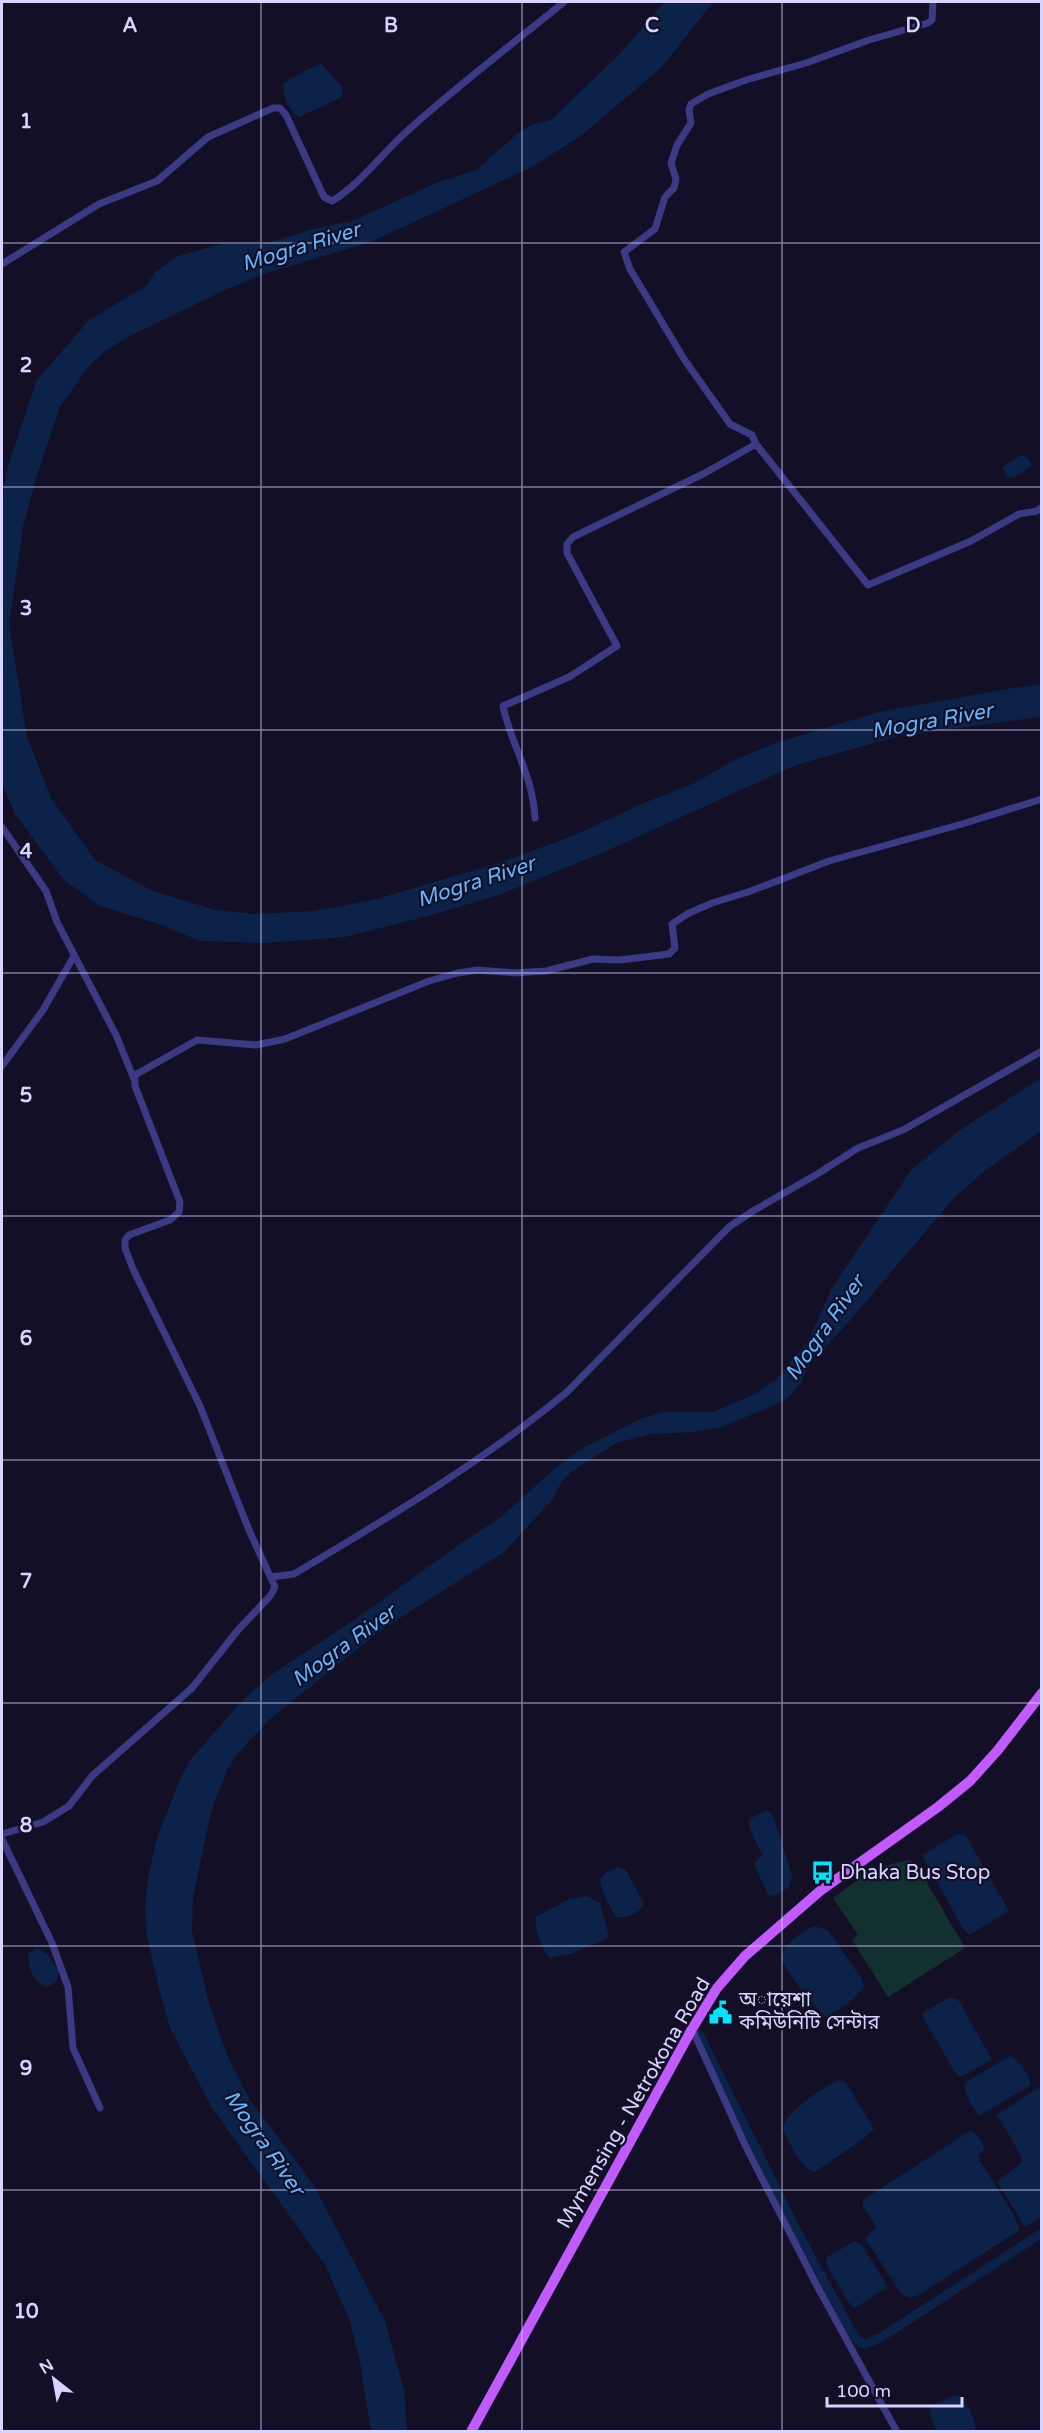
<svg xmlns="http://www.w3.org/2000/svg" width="1043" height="2433" viewBox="0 0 1043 2433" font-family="'Varela Round','Noto Sans Bengali',sans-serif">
<rect width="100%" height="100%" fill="#130f26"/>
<path fill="#12302f" d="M909 1860 915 1862 965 1948 888 1997 852 1940 858 1935 833 1898 874 1868Z"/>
<path fill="#0c2248" d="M664 2H713L662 67 582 135 532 167 371 242 266 273 225 290 128 337 105 351 88 367 60 407 38 472 23 527 9 624 27 737 51 798 95 860 153 891 215 910 255 914 313 911 373 900 499 863 575 835 639 805 697 782 730 762 778 742 879 712 1013 688 1041 685V717L899 736 796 765 602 853 499 895 428 916 345 937 266 943 200 941 159 924 100 906 64 880 15 814 2 784V497L8 466 37 380 89 320 146 286 155 272 178 256 222 244H263L317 228 352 221 436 183 476 170 517 134 533 124 551 120 620 54Z
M321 63 341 86 343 93 340 98 299 117C287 109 283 97 284 84L291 78Z
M1021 455 1027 457 1032 465 1013 478 1006 477 1003 467Z
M1041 1078V1131L986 1170 953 1199 847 1324 810 1363 800 1384 789 1397 775 1405 719 1428 693 1432 651 1434 616 1443 571 1472 561 1483 553 1499 504 1552 381 1630 270 1719 236 1755 227 1770 211 1812 193 1897 192 1931 209 2004 228 2057 250 2100 313 2184 385 2321 404 2390 407 2431H371L359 2356 349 2319 325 2265 212 2108 170 2028 158 1985 147 1935 145 1910 148 1878 156 1841 181 1777 192 1758 243 1700 271 1675 357 1618 460 1544 501 1517 555 1468 579 1450 642 1418 665 1412H713L755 1394 776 1380 809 1339 832 1288 912 1169 960 1130Z
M766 1811H769L774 1818 792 1876 790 1886 775 1896 768 1895 754 1864 762 1855 748 1824 751 1818Z
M957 1834 966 1836 1009 1911 969 1935 962 1927 922 1855Z
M618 1867 626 1870 644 1904C640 1913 625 1919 616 1917 609 1906 601 1892 600 1879L604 1874Z
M587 1896 600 1903 609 1936 606 1939 570 1954 550 1958C542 1950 534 1928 536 1917L569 1899Z
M814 1926 828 1930 862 1979 864 1987 849 2003 826 2017 802 1992 780 1958C785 1944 800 1932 814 1926Z
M37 1948 47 1954 59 1971 56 1982 47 1987C33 1983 28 1967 28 1954Z
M948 1998 958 1999 992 2060 960 2077 954 2071 923 2017V2013Z
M1010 2056C1019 2059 1029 2075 1031 2085L979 2116 970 2102 964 2086 968 2081Z
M838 2080 845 2081 874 2129 863 2139 815 2172C800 2169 790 2142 783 2130 782 2114 824 2087 838 2080Z
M1041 2086V2217L1025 2227 997 2182 1021 2163 1022 2157 997 2115Z
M970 2131C977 2133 984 2143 984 2150L978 2155 979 2159 1013 2214 1020 2230 917 2296 908 2298 900 2292 865 2238 876 2227 863 2206V2200Z
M855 2241 863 2247 888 2287 855 2308 848 2302 826 2263 827 2257Z
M955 2395 960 2396C967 2405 977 2420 975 2431H936L929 2410 933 2405Z"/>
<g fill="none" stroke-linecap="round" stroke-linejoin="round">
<path stroke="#0c2248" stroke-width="9" d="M699 2034 797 2231 852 2333 858 2341 864 2344 880 2338 1042 2233"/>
<path stroke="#3d3a85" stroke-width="7" d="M933 2 932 20 928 23 869 40 806 63 749 79 708 94 691 104 689 110 691 123 677 145 671 163 676 179 674 188 665 197 655 229 624 252 630 269 684 359 730 424 752 435 756 444 868 585 971 541 1019 514 1037 511 1042 507
M2 264 99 204 157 181 208 137 273 108H280L286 115 324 197 332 201C360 184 381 155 405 133 456 87 511 45 564 2
M535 818C533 775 511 745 503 706L569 677 617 646 567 553V544L573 537 705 473 756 444
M2 827 46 891 57 922 116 1035 134 1079
M2 1066 43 1010 74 956
M271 1577 294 1574C388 1518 482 1462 567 1392L729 1227 753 1211 819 1173 858 1148 903 1130 1042 1051
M2 1834 43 1822 69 1806 92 1776 192 1688 238 1630 271 1595 275 1587 249 1530 200 1406 133 1269 125 1248V1240L129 1235 170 1220 179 1212 180 1202 135 1086V1075L197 1040 256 1045 285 1039 429 981 458 973 477 970 515 973 546 971 593 959 620 960 669 954 675 948 672 924 689 913 712 903 748 892 829 861 962 824 1042 799
M2 1839 52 1943 68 1987 73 2048 100 2108
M692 2029 747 2149 816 2284 897 2432"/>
<path stroke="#c25bff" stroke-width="10" d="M471 2432 692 2029 717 1988 745 1956 820 1891 938 1807 970 1781 998 1750 1042 1693"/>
</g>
<path fill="none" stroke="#d9d4ff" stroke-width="1.5" stroke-opacity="0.55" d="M261 2V2432M522 2V2432M782 2V2432M2 243H1042M2 487H1042M2 730H1042M2 973H1042M2 1216H1042M2 1460H1042M2 1703H1042M2 1946H1042M2 2190H1042"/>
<defs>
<symbol id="bus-bare" viewBox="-9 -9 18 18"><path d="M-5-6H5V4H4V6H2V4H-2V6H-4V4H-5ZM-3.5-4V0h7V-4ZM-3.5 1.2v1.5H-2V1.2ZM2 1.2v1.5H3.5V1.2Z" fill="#00e5ff" stroke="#130f26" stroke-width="2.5" paint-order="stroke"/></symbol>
<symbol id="civic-bare" viewBox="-9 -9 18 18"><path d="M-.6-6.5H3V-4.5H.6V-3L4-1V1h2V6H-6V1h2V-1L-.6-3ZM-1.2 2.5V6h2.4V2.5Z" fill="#00e5ff" stroke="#130f26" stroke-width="2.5" paint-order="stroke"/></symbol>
</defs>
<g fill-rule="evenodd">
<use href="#bus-bare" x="806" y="1856" width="33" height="33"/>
<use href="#civic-bare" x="704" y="1996" width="33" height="33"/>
</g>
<g text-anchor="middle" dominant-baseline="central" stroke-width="4.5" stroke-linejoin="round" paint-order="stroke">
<g font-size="20" fill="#d9d4ff" stroke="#130f26" text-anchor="start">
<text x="840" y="1873">Dhaka Bus Stop</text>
<text x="739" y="2000">অায়েশা<tspan x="739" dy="23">কমিউনিটি সেন্টার</tspan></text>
</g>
<g font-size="20" fill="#d9d4ff" stroke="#130f26">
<text transform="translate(634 2103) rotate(-60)">Mymensing - Netrokona Road</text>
</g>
<g font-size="21" font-style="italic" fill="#62b6ff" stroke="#130f26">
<text transform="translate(301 247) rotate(-17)">Mogra River</text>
<text transform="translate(932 721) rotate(-10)">Mogra River</text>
<text transform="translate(476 882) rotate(-18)">Mogra River</text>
<text transform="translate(825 1328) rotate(-55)">Mogra River</text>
<text transform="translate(344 1646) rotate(-36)">Mogra River</text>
<text transform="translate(264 2143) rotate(55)">Mogra River</text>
</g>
</g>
<g font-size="20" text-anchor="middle" font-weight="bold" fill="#d9d4ff" stroke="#130f26" stroke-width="4.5" stroke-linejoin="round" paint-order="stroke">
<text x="130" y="32">A</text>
<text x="391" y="32">B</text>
<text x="652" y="32">C</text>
<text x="913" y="32">D</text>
<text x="26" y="128">1</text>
<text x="26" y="372">2</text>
<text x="26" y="615">3</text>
<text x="26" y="858">4</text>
<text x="26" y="1102">5</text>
<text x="26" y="1345">6</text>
<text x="26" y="1588">7</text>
<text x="26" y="1832">8</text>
<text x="26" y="2075">9</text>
<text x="26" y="2318">10</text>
</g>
<rect width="1043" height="2433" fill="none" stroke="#d9d4ff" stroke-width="6"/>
<g transform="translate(54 2379) rotate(329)" stroke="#130f26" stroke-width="4.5" paint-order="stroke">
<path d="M0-4.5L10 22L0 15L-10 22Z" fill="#d9d4ff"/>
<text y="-9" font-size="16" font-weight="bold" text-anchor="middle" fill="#d9d4ff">N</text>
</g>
<path d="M827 2397v9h135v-9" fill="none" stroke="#d9d4ff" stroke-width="3"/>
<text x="836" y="2397" font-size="18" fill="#d9d4ff" stroke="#130f26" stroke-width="4.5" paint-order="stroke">100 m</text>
</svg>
